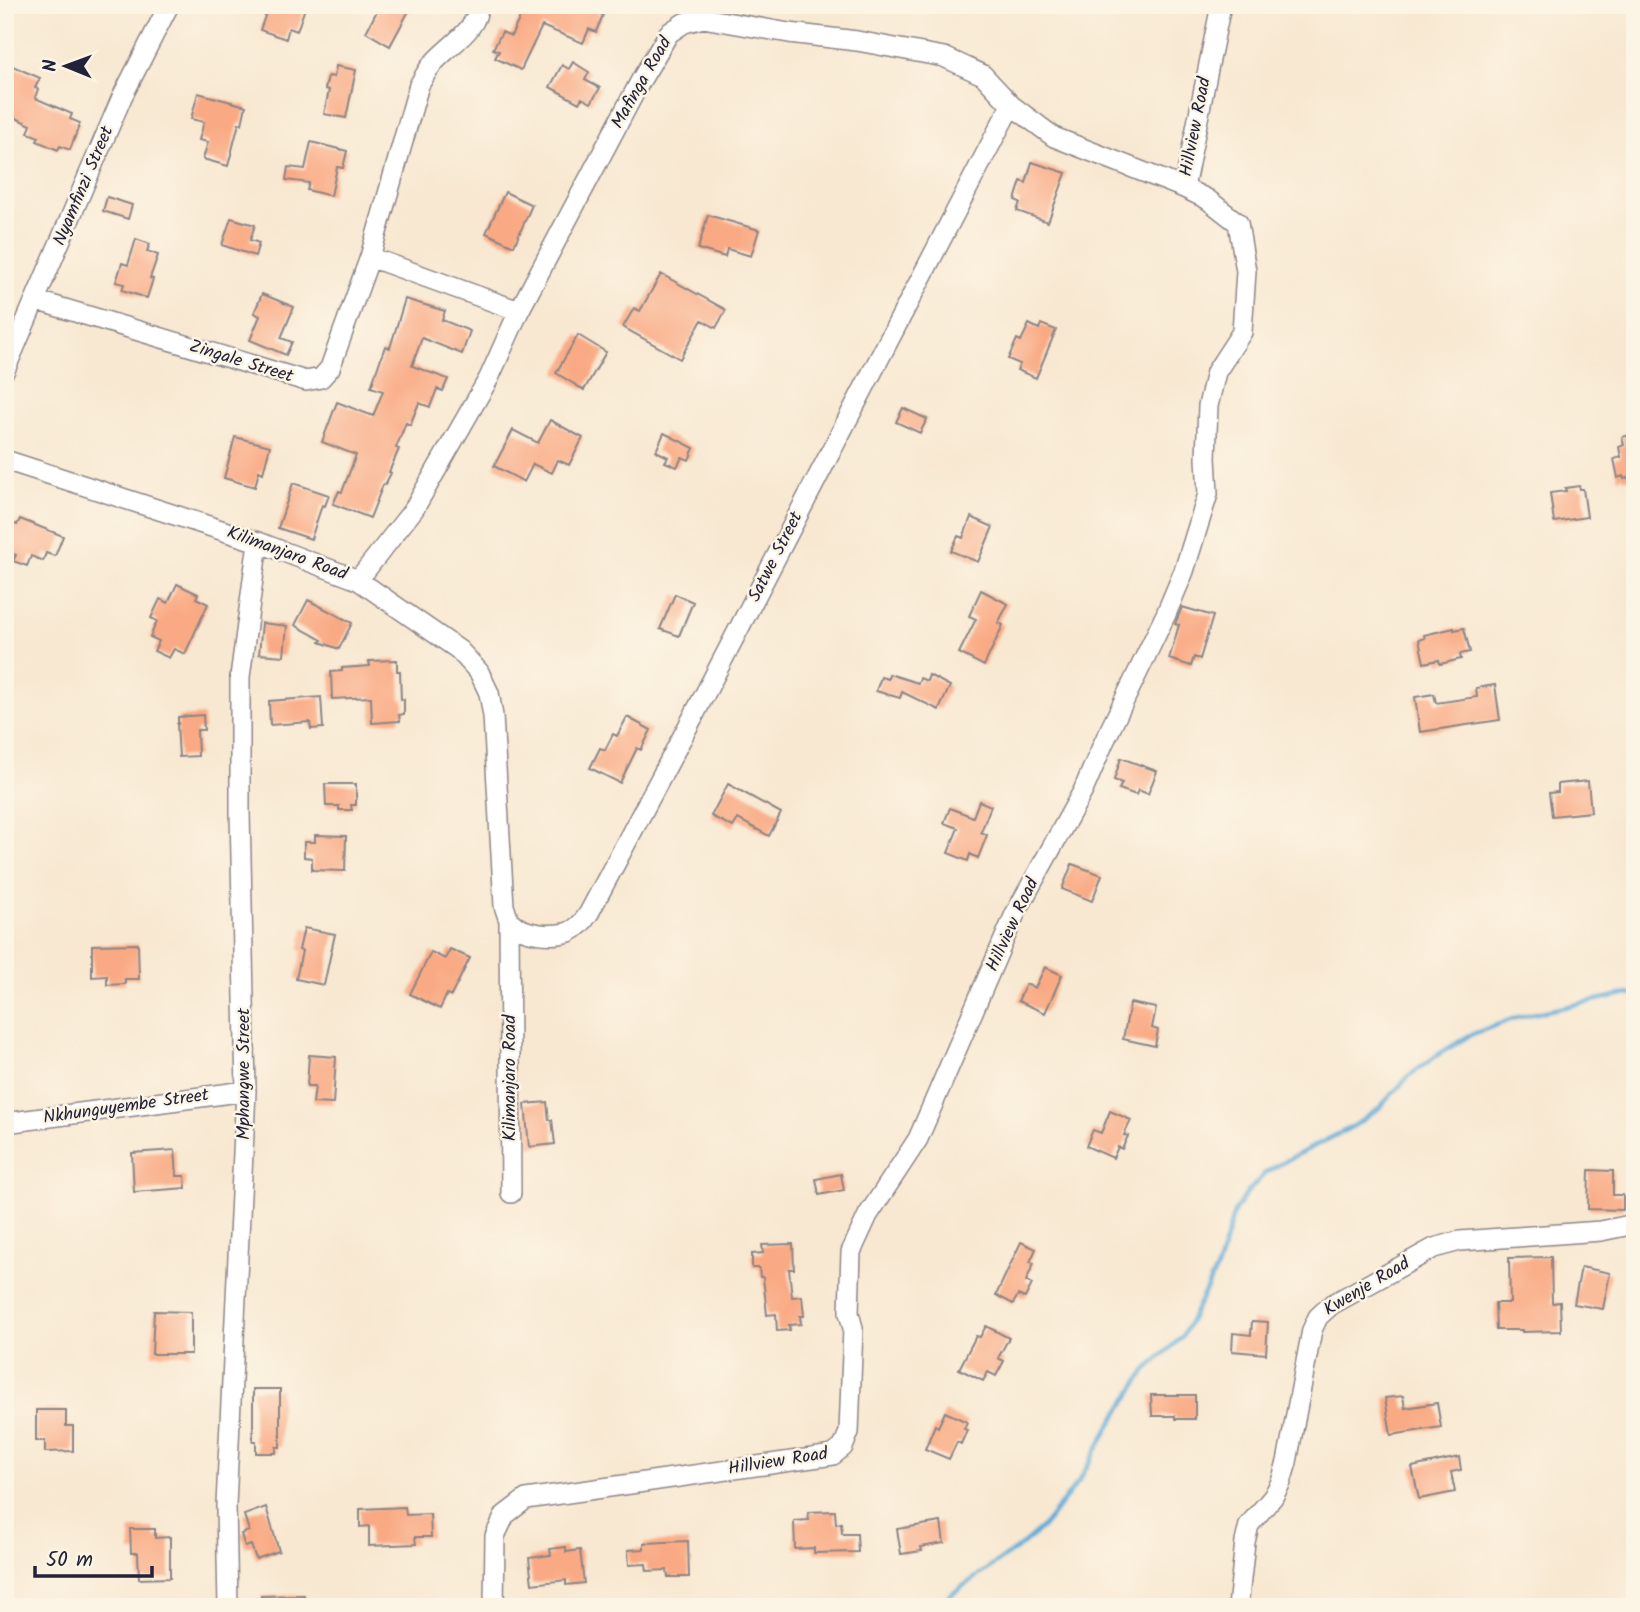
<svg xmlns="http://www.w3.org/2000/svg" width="1640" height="1612" viewBox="0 0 1640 1612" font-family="Kalam,sans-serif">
<rect width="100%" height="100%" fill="#fcf5e5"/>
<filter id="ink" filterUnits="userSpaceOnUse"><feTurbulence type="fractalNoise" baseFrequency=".0143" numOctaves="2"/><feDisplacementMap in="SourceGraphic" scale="14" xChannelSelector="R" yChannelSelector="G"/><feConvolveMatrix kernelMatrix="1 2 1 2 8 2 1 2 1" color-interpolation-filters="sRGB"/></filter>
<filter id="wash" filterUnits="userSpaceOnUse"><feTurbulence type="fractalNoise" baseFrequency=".00686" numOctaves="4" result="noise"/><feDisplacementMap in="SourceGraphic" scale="28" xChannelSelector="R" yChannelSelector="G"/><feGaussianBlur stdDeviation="1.57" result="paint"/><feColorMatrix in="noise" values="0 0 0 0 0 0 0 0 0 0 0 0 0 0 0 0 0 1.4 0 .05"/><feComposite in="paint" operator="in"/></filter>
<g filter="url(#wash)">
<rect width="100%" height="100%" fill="#f8e8d1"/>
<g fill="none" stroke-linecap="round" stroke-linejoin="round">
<path stroke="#5eaad7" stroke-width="4.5" d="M940 1607 946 1598 1022 1545 1043 1527 1079 1481 1111 1424 1146 1370 1182 1337 1218 1266 1234 1212 1247 1193 1265 1173 1287 1160 1354 1126 1378 1109 1410 1075 1439 1054 1470 1035 1518 1017 1620 995 1635 994"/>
</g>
<g id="blocks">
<path fill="#f9aa84" d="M269 5H297L305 8 297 31 289 28 286 39 260 30Z
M380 5H412L390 46 366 32Z
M526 5H599L596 12 603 15 596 32 589 29 583 43 542 26 521 70 495 58 499 51 493 49 502 32 511 36Z
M573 62 589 72 585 80 600 88 591 103 582 98 579 103 550 87 562 65 569 69Z
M10 65 40 78 35 88 38 89 35 98 72 114 70 119 80 123 70 150 60 146 58 150 37 141 39 137 28 133 31 125 5 113V74Z
M336 66 356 70 346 118 324 114 329 90 325 89 328 76 334 77Z
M198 93 246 106 242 124 239 123 228 166 203 159 208 142 199 140 204 122 191 119Z
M311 142 347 151 343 168 337 167 331 196 307 190 309 183 286 180 288 167 305 169Z
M1032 162 1066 173 1048 222 1017 211 1020 202 1015 200 1021 181 1026 183Z
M505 192 532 205 514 246 486 233Z
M107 197 132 205 128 219 103 211Z
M708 215 759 230 751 256 727 249 725 257 698 249Z
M231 218 255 225 250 240 259 243 255 256 222 245Z
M136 239 150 244 147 251 158 255 150 278 153 279 147 298 122 290 124 284 116 282 122 263 128 265Z
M661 274 726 310 716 328 702 320 680 359 623 327 634 308 640 311Z
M262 294 294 307 281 338 292 342 286 355 250 340 260 316 254 313Z
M405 299 445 311 442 320 470 331 462 354 422 338 412 366 448 379 443 391 437 389 430 407 419 403 410 425 406 423 396 448 399 449 389 472 391 473 385 485H383L370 518 333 504 339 491 342 492 356 455 322 442 337 402 373 416 383 391 371 387 385 346 390 348Z
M1029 324 1039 329 1041 324 1056 330 1036 378 1017 370 1020 364 1008 359 1017 339 1021 341Z
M578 335 606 352 584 390 556 373Z
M903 408 927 419 920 433 896 422Z
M550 420 583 438 569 465 558 460 552 473 533 464 524 482 494 466 513 430 538 443Z
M664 433 694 448 689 460 682 457 677 467 665 462 668 457 656 451Z
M1635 434V476L1624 479 1623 476 1618 478 1614 459 1621 457 1619 447 1624 445 1622 437Z
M235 437 270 446 263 473 259 471 255 487 224 478Z
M293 483 329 495 325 506 322 505 311 539 278 528Z
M1579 486 1580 489H1583L1587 517 1554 522 1550 493 1566 491 1565 488Z
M971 517 993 527 978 562 951 551 958 536 963 538Z
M20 519 63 536 55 556 46 553 43 561 31 556 27 566 13 561 16 555 5 551V520L17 525Z
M177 584 198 594 196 598 208 604 185 654 174 649 169 658 154 651 159 641 150 637 157 621 151 618 160 599 168 603Z
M981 590 1008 604 998 623 1003 625 984 666 959 653 976 619 969 616Z
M675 594 693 602 679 636 660 629Z
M308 600 352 623 339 649 320 642 322 640 295 625Z
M1182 607 1213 616 1200 659 1194 657 1191 666 1169 659 1179 625 1175 624Z
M262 623 287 626 284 656 259 654Z
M1454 628V630L1464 628 1470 652 1460 654 1461 659 1440 664 1439 660 1424 663 1419 640 1425 638 1424 635Z
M397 660V671H400L401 700 404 699V714L399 715 400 721 372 723 371 697 332 699 331 672 342 671V668L370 666 369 661Z
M889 674 918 683 920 678 927 681 929 675 950 686 939 710 902 692 900 698 876 691 881 677 888 679Z
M1495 685 1500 720 1420 732 1415 697 1434 694 1436 703 1477 697 1476 688Z
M321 697 323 728 311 729 310 722 270 725 269 701Z
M203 715 204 730H197L198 756 179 757 177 724H178V717Z
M627 717 651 730 641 750 637 748 620 783 590 768 600 748 605 750 613 734 617 736Z
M1121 758 1157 771 1148 794 1138 790 1136 795 1119 789 1122 783 1114 780Z
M1588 781 1591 812 1552 816 1549 793 1558 792V784Z
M325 784H356V805H351L352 810H339V806H326Z
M728 784 781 813 769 836 738 819 733 827 711 816Z
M979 801 991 806 981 832 987 835 978 858 970 854 968 861 948 853 958 828 944 823 950 808 973 817Z
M315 835 346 836 345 871 312 870V858L304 857V842H315Z
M1072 864 1102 875 1092 901 1062 889Z
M304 928 335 934 324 985 296 979 302 951 299 950Z
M138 944 139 979H125V984L107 985V976L92 977V945Z
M450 949 470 958 451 996 447 994 440 1009 410 994 431 952 445 959Z
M1045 967 1062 975 1045 1013 1018 1001 1026 984 1035 988Z
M1130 1003 1156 1008 1152 1028 1158 1030 1155 1046 1123 1039Z
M309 1055 336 1057 333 1104 313 1103 315 1086H307Z
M547 1102 549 1120H552L555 1144 529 1147 525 1104Z
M1110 1111 1131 1120 1124 1135 1128 1136 1122 1149 1118 1147 1113 1158 1086 1146 1093 1130 1101 1133Z
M175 1150 177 1176H185L186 1188 134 1192 132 1153Z
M1589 1170 1613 1171V1195H1623V1210L1588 1209Z
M841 1174 844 1190 819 1195 816 1179Z
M1021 1242 1036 1249 1030 1262 1034 1263 1026 1281 1032 1284 1025 1298 1018 1295 1013 1304 996 1295Z
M793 1244 794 1269H789L792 1297 802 1296 804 1316H800L801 1324 789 1325 790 1330 777 1331 776 1314 767 1315 763 1277H760L759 1268H752V1254L763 1253 762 1245Z
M1551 1257 1552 1303 1560 1302 1561 1331 1522 1332V1330H1496L1495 1303H1510L1509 1258Z
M1581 1267 1610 1273 1603 1309 1574 1304Z
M154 1311 191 1312V1354H152Z
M1252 1321 1268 1322 1266 1354 1232 1351 1233 1333 1251 1335Z
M986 1326 1009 1338 998 1358 1004 1361 996 1376 988 1372 983 1381 959 1369 976 1336 980 1337Z
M253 1389H280V1447H276V1453H256V1441H253Z
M1151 1395H1195V1419H1175V1416H1152Z
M1403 1396 1405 1408 1437 1403 1441 1427 1391 1435 1385 1398Z
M36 1410H66V1426H73V1451L45 1452V1441H36Z
M945 1412 967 1422 964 1429 967 1430 961 1444 957 1442 949 1459 925 1449 935 1425 938 1427Z
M1459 1457 1461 1470 1451 1472 1455 1492 1419 1499 1412 1467Z
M266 1507 279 1551 256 1559 251 1545 245 1547 241 1534 249 1531 244 1515Z
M405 1507 406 1515 430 1514 431 1537H415L416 1544 369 1546V1526L360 1527V1509Z
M835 1511 836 1524 841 1523 842 1534H857L858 1552 814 1553V1548L795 1549 794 1521 809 1520 808 1512Z
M941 1522 944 1543 921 1547 922 1551 901 1554 897 1529Z
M130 1529H155V1538L170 1537V1578L139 1579 138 1553H131Z
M688 1541 689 1577H668L667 1570 647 1571 646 1564 629 1565 628 1550 644 1549V1543Z
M566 1547V1552L580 1550 584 1583 566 1585V1580L532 1584 529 1558 551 1555 550 1549Z
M304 1595 305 1607H261V1596Z"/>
</g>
</g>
<g filter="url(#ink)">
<use href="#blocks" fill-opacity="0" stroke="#8d8586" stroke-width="2"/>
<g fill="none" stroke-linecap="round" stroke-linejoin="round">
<defs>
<path id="minor" d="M370 257 519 311
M35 300 306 381 321 378 330 368 370 257 419 85C423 79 426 72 431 66 445 47 479 31 478 5
M5 370 122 97 169 5
M5 460 258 542 358 580 459 650 479 672 489 693 493 716 504 906C506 911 507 917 510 921 522 935 553 937 569 932 578 928 584 921 589 913L694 715 1011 105
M358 580 414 509 489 378 519 311 641 80 669 33 684 23 703 18 789 33 857 41 944 57 983 75 1011 105 1054 137 1184 188
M509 920 511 1193
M5 1123 246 1091
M228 1607 226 1505 246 1091 240 812V677L258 542
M494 1607 495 1536 505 1515 526 1499 833 1455 843 1447 849 1432 853 1328 849 1313 851 1252 868 1215 918 1139 1015 914 1083 791 1104 742 1166 614 1184 571 1208 494 1206 458 1208 406 1216 372 1242 332 1246 271 1238 223 1207 199 1184 188 1221 5
M1238 1607 1245 1542 1249 1525 1273 1497 1281 1482 1287 1462 1312 1330 1318 1317 1331 1305 1434 1248 1460 1241 1601 1231 1635 1224"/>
</defs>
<use href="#minor" stroke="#8d8586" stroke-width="22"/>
<use href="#minor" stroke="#fff" stroke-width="19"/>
</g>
</g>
<g text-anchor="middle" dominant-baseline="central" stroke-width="5" stroke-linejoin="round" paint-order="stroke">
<g font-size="18" fill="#22223b" stroke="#fcf5e5">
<text transform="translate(642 83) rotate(-60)">Mafinga Road</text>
<text transform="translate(1196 127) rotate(-79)">Hillview Road</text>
<text transform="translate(84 186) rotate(-67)">Nyamfinzi Street</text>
<text transform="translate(241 362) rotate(17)">Zingale Street</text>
<text transform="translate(287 554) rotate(20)">Kilimanjaro Road</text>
<text transform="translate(776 557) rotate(-63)">Satwe Street</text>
<text transform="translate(1013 925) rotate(-65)">Hillview Road</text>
<text transform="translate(244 1074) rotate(-90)">Mphangwe Street</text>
<text transform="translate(510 1078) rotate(-90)">Kilimanjaro Road</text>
<text transform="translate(126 1107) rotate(-8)">Nkhunguyembe Street</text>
<text transform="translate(1367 1287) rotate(-31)">Kwenje Road</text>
<text transform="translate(778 1462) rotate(-9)">Hillview Road</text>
</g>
</g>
<rect width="1640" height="1612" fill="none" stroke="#fcf5e5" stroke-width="28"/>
<g transform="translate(66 66) rotate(271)" stroke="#fcf5e5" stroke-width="5" paint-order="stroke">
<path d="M0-5L12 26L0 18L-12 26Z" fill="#22223b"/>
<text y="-10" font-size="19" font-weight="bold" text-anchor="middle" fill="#22223b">N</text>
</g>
<path d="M35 1566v10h117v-10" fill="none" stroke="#22223b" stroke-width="3.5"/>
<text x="46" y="1566" font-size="21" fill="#22223b" stroke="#fcf5e5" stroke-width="5" paint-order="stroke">50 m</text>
</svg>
